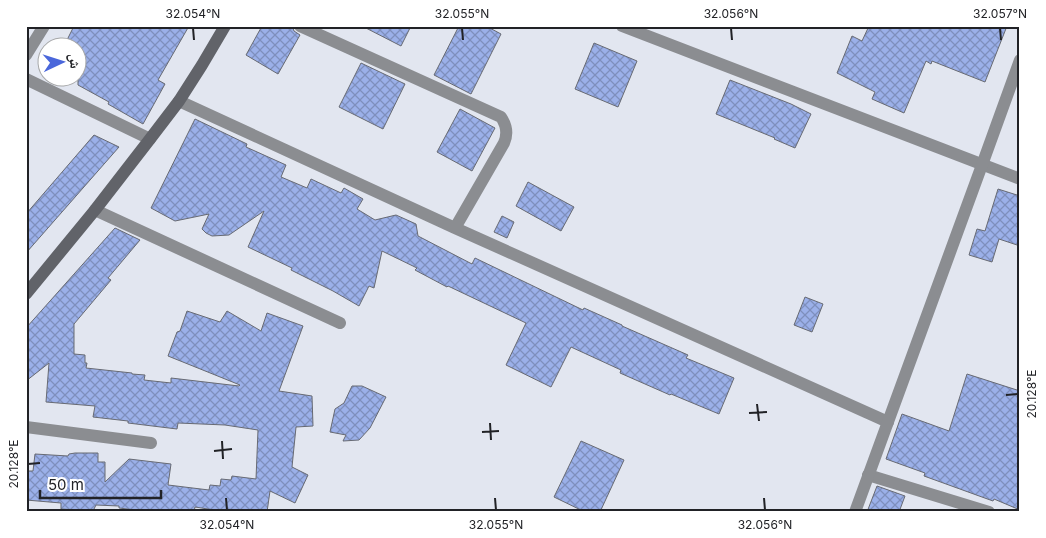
<svg xmlns="http://www.w3.org/2000/svg" width="1046" height="538" viewBox="0 0 1046 538" font-family="Inter,'Noto Naskh Arabic',sans-serif">
<defs>
<pattern id="building-cross-hatch" width="8" height="8" patternUnits="userSpaceOnUse" patternTransform="scale(1.25)"><rect width="8" height="8" fill="#9bb0e9"/><path d="M0 0l8 8M0 8l8-8" fill="none" stroke="#7e8fbd"/></pattern>
</defs>
<rect width="100%" height="100%" fill="#e2e6f0"/>
<path fill="url(#building-cross-hatch)" stroke="#676a73" d="M74 26H189L158 80 165 84 143 124 108 104 109 102 78 85V48H63Z
M262 26H292L294 31 300 35 278 74 246 55Z
M362 26H411L401 46Z
M459 26H486L501 34 471 94 434 75Z
M869 26H1007L985 82 932 61 931 64 926 61 904 113 872 99 875 92 837 73 852 36 862 41Z
M594 43 637 61 618 107 575 89Z
M361 63 405 84 383 129 339 107Z
M730 80 791 104 811 114 795 148 774 139 775 138 716 114Z
M460 109 495 128 472 171 437 152Z
M195 119 247 144 246 147 286 165 281 177 307 188 311 179 341 193 344 188 363 199 357 209 375 220 396 215 416 224 418 236 472 264 475 258 583 310 584 308 622 325V326L688 355 686 358 734 378 719 414 671 394 670 395 620 373 621 370 571 347 551 387 506 365 526 323 448 286 447 287 415 270 417 268 382 251 374 288 369 286 359 306 333 291 291 270 292 268 248 247 264 211 229 235 212 236 206 233 202 229 209 214 175 221 151 208Z
M94 135 119 147 26 253V214Z
M528 182 574 207 561 231 516 206Z
M998 189 1020 196V246L999 239 992 262 969 255 977 229 985 231Z
M502 216 514 222 507 238 494 232Z
M115 228 140 240 108 278 111 280 74 324V354L85 355V363H87L86 368 132 373V374L145 375 144 380 171 383V378L239 386 240 385 168 356 177 332 180 331 187 311 220 322 227 311 261 331 267 313 303 326 279 391 312 396 313 426 296 427 292 467 308 475 295 503 270 491 267 512H227L195 507 194 512H151L119 508V506L96 505 93 511 61 509V503L26 500V471H33L35 454 68 456 69 454 75 453H98V462H105V482L129 459 171 464 168 485 209 490 210 485 220 486 221 479 231 480 232 476 256 479 258 430 225 425 178 423 177 429 128 423V421L93 417 95 406 46 402 49 363 26 381V328Z
M805 297 823 304 812 332 794 325Z
M967 374 1020 391V510L994 499 993 501 924 476 925 473 886 459 902 414 949 431Z
M352 386H362L386 397 370 428 359 440 343 441 346 435 330 432 335 409 344 403Z
M581 441 624 460 600 512H585L554 497Z
M877 486 905 496 899 512H867Z"/>
<g fill="none" stroke-linecap="round" stroke-linejoin="round">
<path stroke="#8b8d91" stroke-width="12" d="M300 26 501 117C507 126 508 134 504 143L455 228
M622 26 1020 179
M26 55 44 26
M26 79 150 139
M179 101 455 228 888 422
M95 210 340 323
M26 427 151 443
M868 475 989 512"/>
<path stroke="#8b8d91" stroke-width="12" d="M855 512 982 165 1020 60"/>
<path stroke="#616369" stroke-width="12" d="M26 294 95 210 150 139 179 101 202 65 225 26"/>
</g>
<path fill="none" stroke="#212226" stroke-width="2" d="M193 28 194 40M462 28 463 40M731 28 732 40M1000 28 1001 40M1006 395 1018 394M757 404 759 421M749 413 767 412M490 423 491 440M482 432 499 431M222 441 223 459M214 451 232 449M28 464 40 463M226 498 227 510M495 498 496 510M764 498 765 510"/>
<rect width="1046" height="538" fill="none" stroke="#ffffff" stroke-width="55"/>
<g transform="translate(62 62) rotate(86)"><circle r="24" fill="#ffffff" stroke="#a6a7a8"/>
<path d="M0-4L9 19L0 12L-9 19Z" fill="#4a67db"/>
<text y="-8" font-size="14" font-weight="bold" text-anchor="middle" fill="#212226">ش</text>
</g>
<path d="M40 490v8h121v-8" fill="none" stroke="#212226" stroke-width="2.5"/>
<text x="48" y="490" font-size="15" fill="#212226" stroke="#ffffff" stroke-width="4" paint-order="stroke">50 m</text>
<rect x="28" y="28" width="990" height="482" fill="none" stroke="#212226" stroke-width="2"/>
<g font-size="12" text-anchor="middle" fill="#212226">
<text x="193" y="18">32.054°N</text>
<text x="462" y="18">32.055°N</text>
<text x="731" y="18">32.056°N</text>
<text x="1000" y="18">32.057°N</text>
<text transform="translate(1032 394) rotate(-90)" y="4">20.128°E</text>
<text transform="translate(14 464) rotate(-90)" y="4">20.128°E</text>
<text x="227" y="529">32.054°N</text>
<text x="496" y="529">32.055°N</text>
<text x="765" y="529">32.056°N</text>
</g>
</svg>
